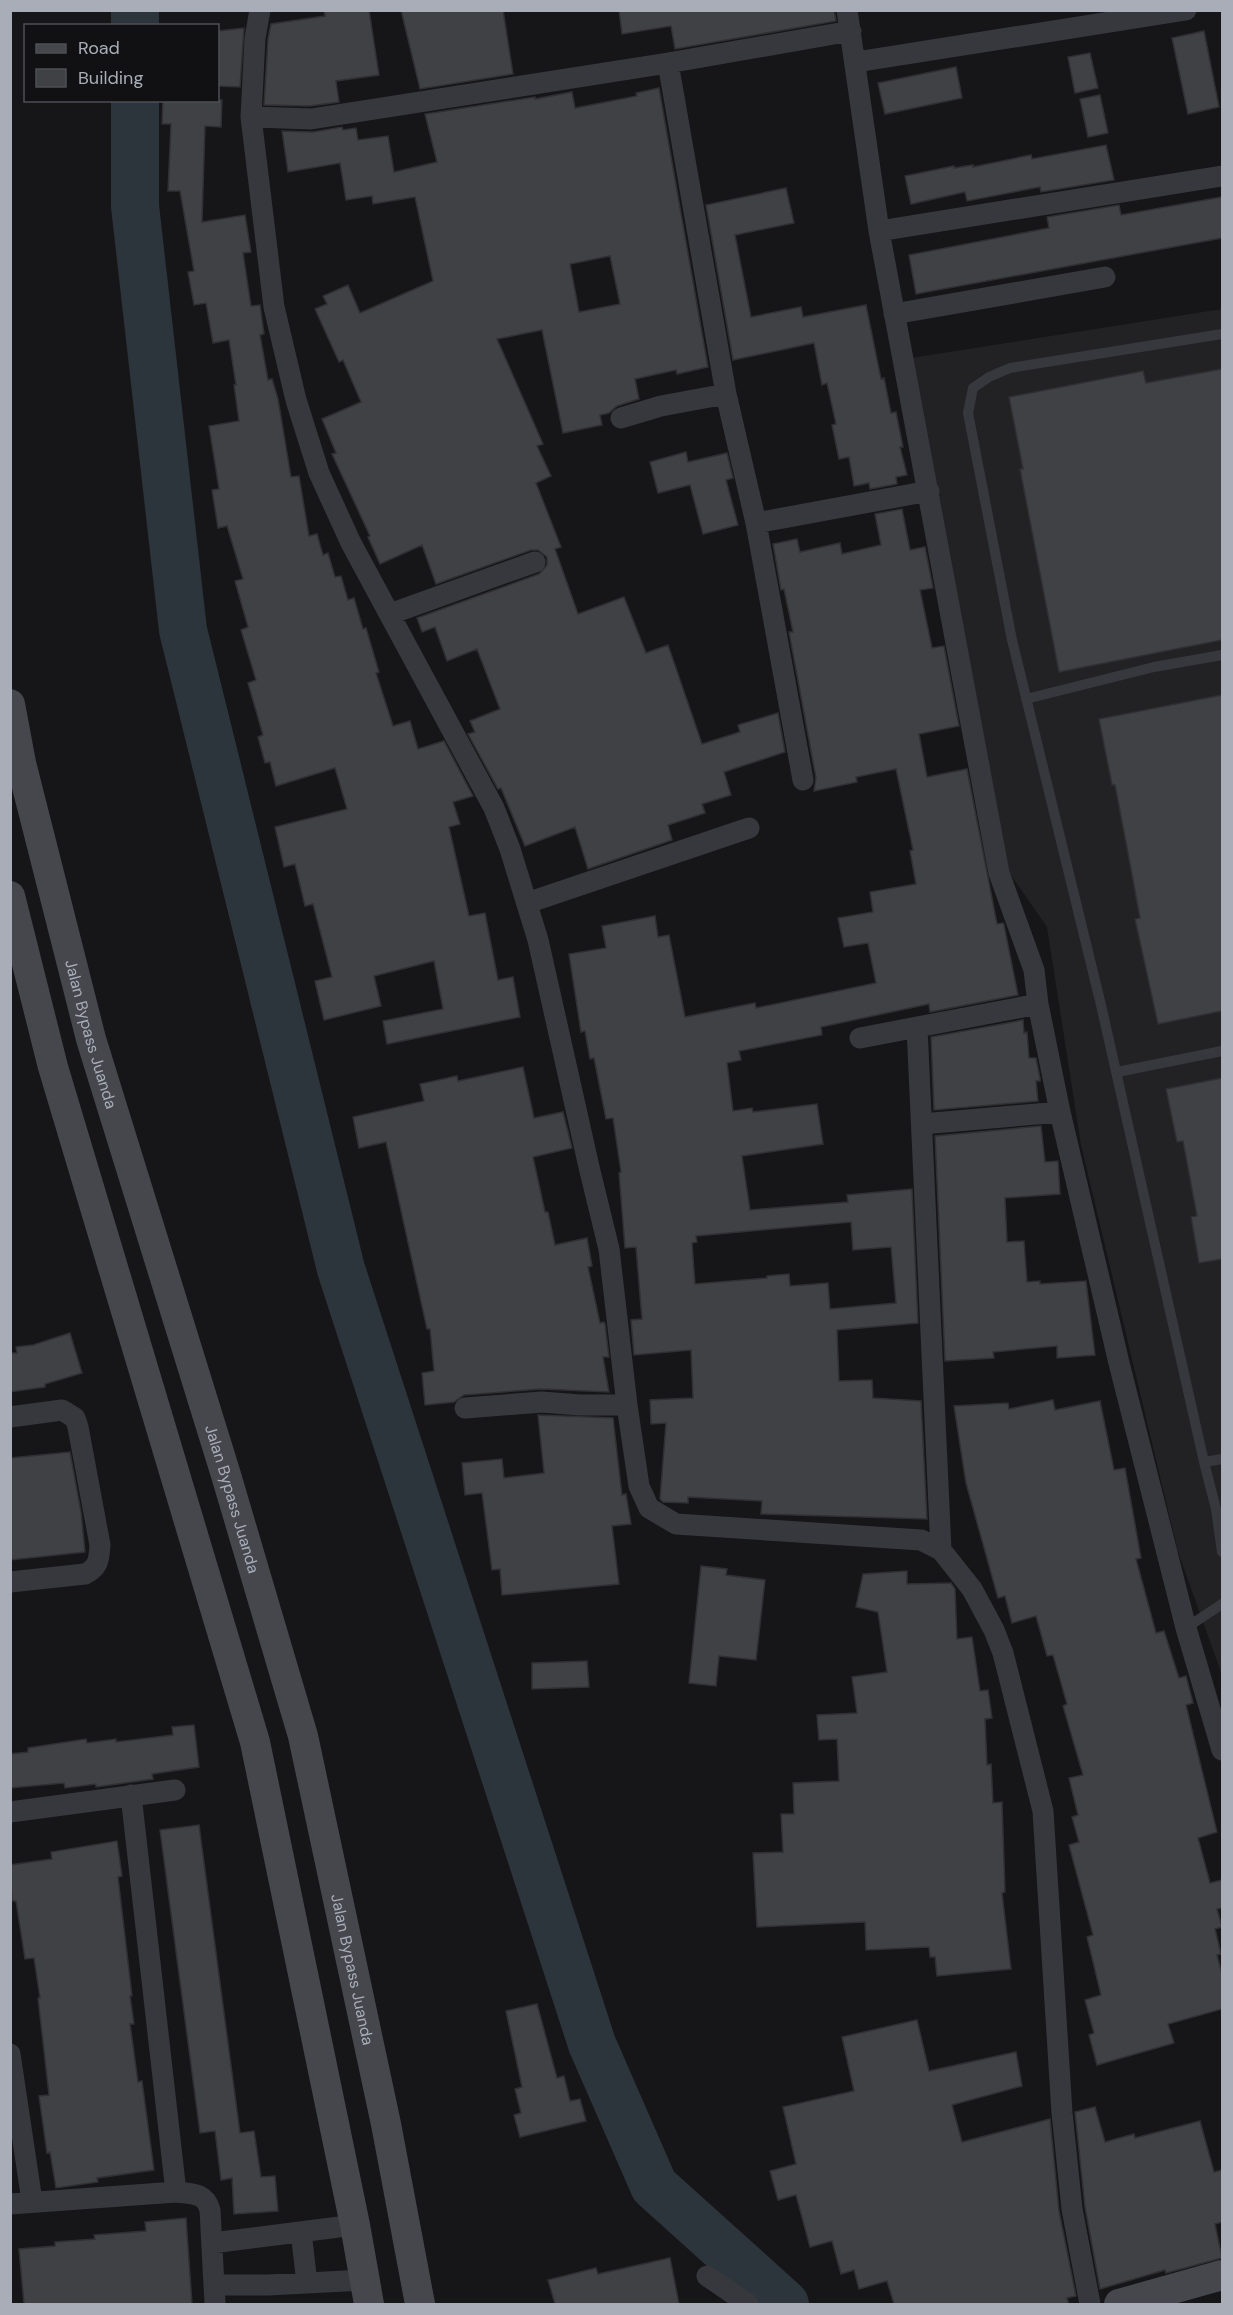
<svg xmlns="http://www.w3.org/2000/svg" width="1233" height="2315" viewBox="0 0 1233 2315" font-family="'DM Sans',sans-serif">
<rect width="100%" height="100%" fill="#161618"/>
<path fill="#222225" d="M1222 309V1675L1178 1552 1081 1145 1047 927 1008 871 911 358Z"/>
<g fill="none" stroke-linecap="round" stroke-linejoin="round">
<path stroke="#2c353c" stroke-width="48" d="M135 26V10
M135 100V206L183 630 341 1269 592 2044 654 2186 785 2304"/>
</g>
<path fill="#404145" stroke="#303034" stroke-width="1.5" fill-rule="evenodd" d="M324 10H369L379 75 336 81 339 102 310 106 264 105 268 39 271 24 325 16Z
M401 10H503L513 74 420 89Z
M619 10H834L836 21 675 49 671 26 622 34Z
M244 28 240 87 218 86V31Z
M1204 31 1219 107 1188 114 1172 38Z
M1090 53 1098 88 1075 93 1068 57Z
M956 67 962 98 885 114 878 83Z
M659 88 708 367 677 374 676 370 635 379 639 399 617 406 609 413 600 415 602 425 563 433 542 330 497 339 543 444 537 446 551 476 536 483 561 547 555 549 578 614 624 597 646 653 668 645 702 744 740 732 738 725 778 713 785 752 724 772 731 795 702 804 705 813 668 825 672 840 588 869 575 827 525 846 501 788 498 789 468 734 475 732 470 721 500 709 477 649 447 661 435 627 422 632 417 618 539 574 547 565V557L538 550H531L436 584 422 545 380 564 368 537 370 536 332 454 336 453 322 419 361 402 343 360 339 362 315 309 327 304 323 296 348 285 360 313 433 281 415 197 373 204 372 196 346 200 340 163 288 172 282 131 313 132 342 127 343 130 356 128 358 140 388 136 394 172 437 162 425 114 535 97V99L572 92 575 108 637 96 636 93ZM610 256 620 304 579 312 570 264Z
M1100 95 1108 133 1088 137 1080 99Z
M163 100H222L221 127 205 126 202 222 245 215 251 252 243 253 251 306 260 305 264 334 260 335 268 380 272 379 278 399 291 477 299 476 309 536 317 534 323 555 328 553 335 577 341 576 348 600 354 598 363 629 366 628 379 672 376 673 393 726 410 721 418 749 444 741 473 796 453 802 460 824 449 827 469 916 485 913 498 980 513 977 520 1017 387 1044 383 1021 443 1009 434 961 374 976 381 1006 324 1020 315 981 332 977 313 904 305 906 295 864 284 867 275 827 347 809 335 768 276 786 270 762 265 763 258 737 263 735 248 683 256 680 241 630 248 627 235 581 243 579 227 526 218 528 212 490 219 489 209 426 239 421 234 385H236L229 340 213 343 206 303 194 305 188 272 194 271 180 191H168L171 124H162Z
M1106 145 1114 180 1041 192 1040 187 967 201 965 192 911 204 905 176 954 166V168L973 165V167L1031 155 1032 159Z
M786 188 794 223 735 235 751 317 801 307 803 317 866 305 881 379 884 378 891 413 896 412 903 447H900L907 475 896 477 897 484 870 489 869 483 854 486 849 457 839 459 832 425 836 424 827 383 822 385 814 343 733 360 706 205Z
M1222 197V238L916 294 909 255 1049 228 1047 217 1119 205 1121 215Z
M1222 369V640L1059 672 1020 469H1023L1009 397 1143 371 1146 383Z
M686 452 688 462 727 453 733 478 726 480 738 525 703 534 690 485 658 493 650 462Z
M902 509 910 550 925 547 933 588 920 590 932 648 944 646 959 726 919 734 927 777 967 769 997 924 1003 923 1004 925 1018 995 930 1012 929 1004 821 1027 822 1035 739 1051 741 1060 727 1063 733 1111 752 1108 753 1112 817 1104 823 1144 742 1156 750 1210 848 1202 847 1195 912 1189 918 1323 837 1330 839 1381 872 1380 873 1398 921 1401 927 1519 761 1514 762 1501 688 1497V1503L663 1502 660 1499 666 1423 651 1424 650 1400 693 1398 691 1350 634 1355 631 1320 642 1319 636 1247 625 1248 619 1173 621 1172 613 1118 606 1119 594 1058 590 1059 585 1031 581 1032 569 954 606 948 602 926 655 916 658 937 669 935 685 1017 755 1003 756 1008 876 983 868 943 844 947 838 918 873 912 870 892 916 884 910 851 913 850 896 769 856 777 857 782 814 791 816 778 789 632H793L784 589 781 590 773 544 797 539 800 552 840 543 842 554 881 545 875 514ZM851 1222 853 1250 891 1247 896 1303 830 1309 828 1283 790 1286 789 1274 767 1276V1278L695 1284 692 1243 697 1242 696 1236Z
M1222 695V1011L1158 1024 1135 919 1140 918 1128 853 1115 785H1112L1099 719Z
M1023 1020 1024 1033 1027 1032 1029 1058H1036L1040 1078V1081H1036L1038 1101 934 1110 931 1037Z
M523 1067 534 1118 563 1112 572 1148 533 1157 545 1212H548L555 1245 587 1238 592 1266 588 1267 600 1323 604 1322 605 1324 609 1357H603L609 1392 541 1389 464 1395 454 1402 425 1405 422 1373 434 1371 430 1329H427L386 1142 359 1148 353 1117 424 1101 420 1084 457 1076 458 1081Z
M1222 1078V1259L1199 1263 1191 1217 1197 1216 1183 1141 1177 1142 1166 1089Z
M1041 1126 1045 1162 1058 1161 1060 1194 1005 1198 1007 1242 1024 1241 1027 1282 1040 1281V1284L1086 1281 1095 1355 1057 1358V1346L993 1352 994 1358 945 1361 935 1136Z
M70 1333 82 1373 45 1384V1387L10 1392V1353H17L16 1347 33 1345Z
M1053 1400 1055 1410 1100 1401 1114 1470 1125 1468 1141 1558 1136 1559 1156 1633 1164 1631 1179 1678 1186 1676 1193 1703 1186 1705 1217 1832 1198 1838 1210 1883 1222 1880V1908L1217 1909 1222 1927 1215 1929 1221 1954 1217 1955 1222 1974V2009L1168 2024 1174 2043 1097 2065 1089 2035 1094 2033 1085 2000 1101 1995 1087 1937 1093 1935 1069 1845 1079 1842 1072 1817 1078 1815 1069 1778 1083 1775 1063 1706 1067 1704 1053 1655 1047 1656 1036 1616 1012 1623 1005 1596 998 1598 966 1483 954 1406 1008 1403 1009 1409Z
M538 1415 613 1418 622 1495 626 1494 631 1524 612 1526 619 1584 502 1595 500 1569 492 1570 482 1493 465 1495 462 1463 502 1459 504 1478 544 1473Z
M70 1452 81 1512 85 1552 10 1560V1458Z
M701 1566 727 1569 726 1575 765 1580 756 1660 719 1656 716 1686 689 1683Z
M907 1571V1584L951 1583 955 1589 957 1639 972 1637 980 1691 988 1690 992 1718 985 1719 987 1765 991 1764 993 1803 1002 1802 1005 1892 1002 1893 1011 1969 937 1976 935 1957H930L929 1947 866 1950 865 1922 757 1927 753 1853 783 1852 781 1814H794L793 1783 839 1781 837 1739 819 1740 817 1715 857 1713 852 1677 887 1672 878 1612 856 1607 863 1574Z
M587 1661 589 1687 532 1689V1663Z
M194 1725 199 1767 152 1774 153 1779 96 1787V1784L65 1788 64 1783 10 1788V1754L28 1752V1748L86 1739 87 1743 116 1739V1742L173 1735 172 1727Z
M199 1825 240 2133 254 2131 261 2177 275 2176 278 2211 234 2214 232 2178 221 2180 215 2131 200 2133 160 1830Z
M117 1841 122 1876 118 1877 132 1996H130L134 2024H130L138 2082 142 2081 154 2170 97 2178 98 2182 56 2188 50 2152 47 2153 39 2096 49 2095 38 1998H40L34 1958 25 1959 16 1901H12L10 1865 52 1859 51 1852Z
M537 2004 557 2078 564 2076 570 2101 580 2099 586 2121 520 2137 514 2115 521 2113 515 2089 522 2087 506 2011Z
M917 2020 929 2071 1016 2052 1022 2086 952 2105 962 2142 1050 2119 1059 2211 1076 2296 1067 2298 1069 2304H894L887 2281 859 2289 854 2270 841 2274 832 2241 810 2247 796 2195 778 2200 770 2171 796 2164 783 2107 854 2091 842 2037Z
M1095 2107 1105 2142 1134 2134 1135 2138 1200 2121 1214 2172 1222 2170V2222L1215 2224 1222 2258 1166 2273 1165 2270 1100 2289 1085 2207 1075 2112Z
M186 2218 192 2304H24L19 2249 55 2246V2242L95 2239 94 2235 146 2231 145 2222Z
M670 2258 679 2304H555L548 2280 596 2268 598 2274Z"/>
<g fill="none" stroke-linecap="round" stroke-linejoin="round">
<path stroke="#37383d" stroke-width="10" d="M1222 334 1010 368 989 377 973 388 968 413 1012 640 1101 1005 1204 1462 1216 1509 1222 1552
M1026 699 1154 667 1222 655
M1117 1072 1222 1051
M1204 1462 1222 1459
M1186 1628 1222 1604"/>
<path stroke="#37383d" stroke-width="21" d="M260 10 255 38 251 117 274 307 296 400 319 473 351 543 494 808 510 849 538 940 589 1167 609 1249 627 1405 639 1486 649 1508 676 1524 921 1540 941 1550 972 1589 994 1630 1003 1653 1043 1811 1062 2113 1072 2209 1090 2304
M847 10 879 231 999 873 1034 970 1038 1004 1060 1112 1119 1363 1186 1628 1222 1750
M856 62 1186 10
M668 63 726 394 756 523 803 780
M251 117 311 119 668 63 851 31
M879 231 1222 176
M894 314 1105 277
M621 418 661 406 726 394
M756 523 929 491
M390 614 535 562
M527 903 749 828
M917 1027 941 1550
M860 1038 1038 1004
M922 1124 1060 1112
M465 1408 542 1402 580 1405H627
M10 1417 62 1410 75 1418 78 1427 100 1545C99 1559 99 1567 85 1574L10 1582
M131 1795 176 2192
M10 1812 175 1790
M10 2054 32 2201
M10 2204 176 2192C192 2194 205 2192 210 2210L215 2304
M301 2232 307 2283
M212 2243 355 2225
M707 2276 748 2304
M214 2285H268L364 2280"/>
<g stroke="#45474d" stroke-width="30">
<path id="s1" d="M10 704 21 763 91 1039 226 1475 303 1736 386 2124 420 2304"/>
<path d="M10 896 53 1067 255 1742 355 2225 369 2304"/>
<path d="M1119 2304 1222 2275"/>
</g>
</g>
<g text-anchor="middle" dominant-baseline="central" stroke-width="5" stroke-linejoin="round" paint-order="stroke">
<g font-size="16" fill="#a8adb8" stroke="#111113">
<text stroke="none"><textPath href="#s1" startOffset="340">Jalan Bypass Juanda</textPath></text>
<text stroke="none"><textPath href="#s1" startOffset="826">Jalan Bypass Juanda</textPath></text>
<text stroke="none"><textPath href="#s1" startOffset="1312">Jalan Bypass Juanda</textPath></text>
</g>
</g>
<rect width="1233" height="2315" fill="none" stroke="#a8adb8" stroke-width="24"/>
<rect x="24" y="24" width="195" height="78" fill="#111113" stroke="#4d4f55" stroke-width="1.5"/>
<rect x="36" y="44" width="30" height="9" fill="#45474d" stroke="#4d4f55" stroke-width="1.5"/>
<text x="78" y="54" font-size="18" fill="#a8adb8">Road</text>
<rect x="36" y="69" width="30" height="18" fill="#404145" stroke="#4d4f55" stroke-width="1.5"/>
<text x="78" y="84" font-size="18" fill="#a8adb8">Building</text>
</svg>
